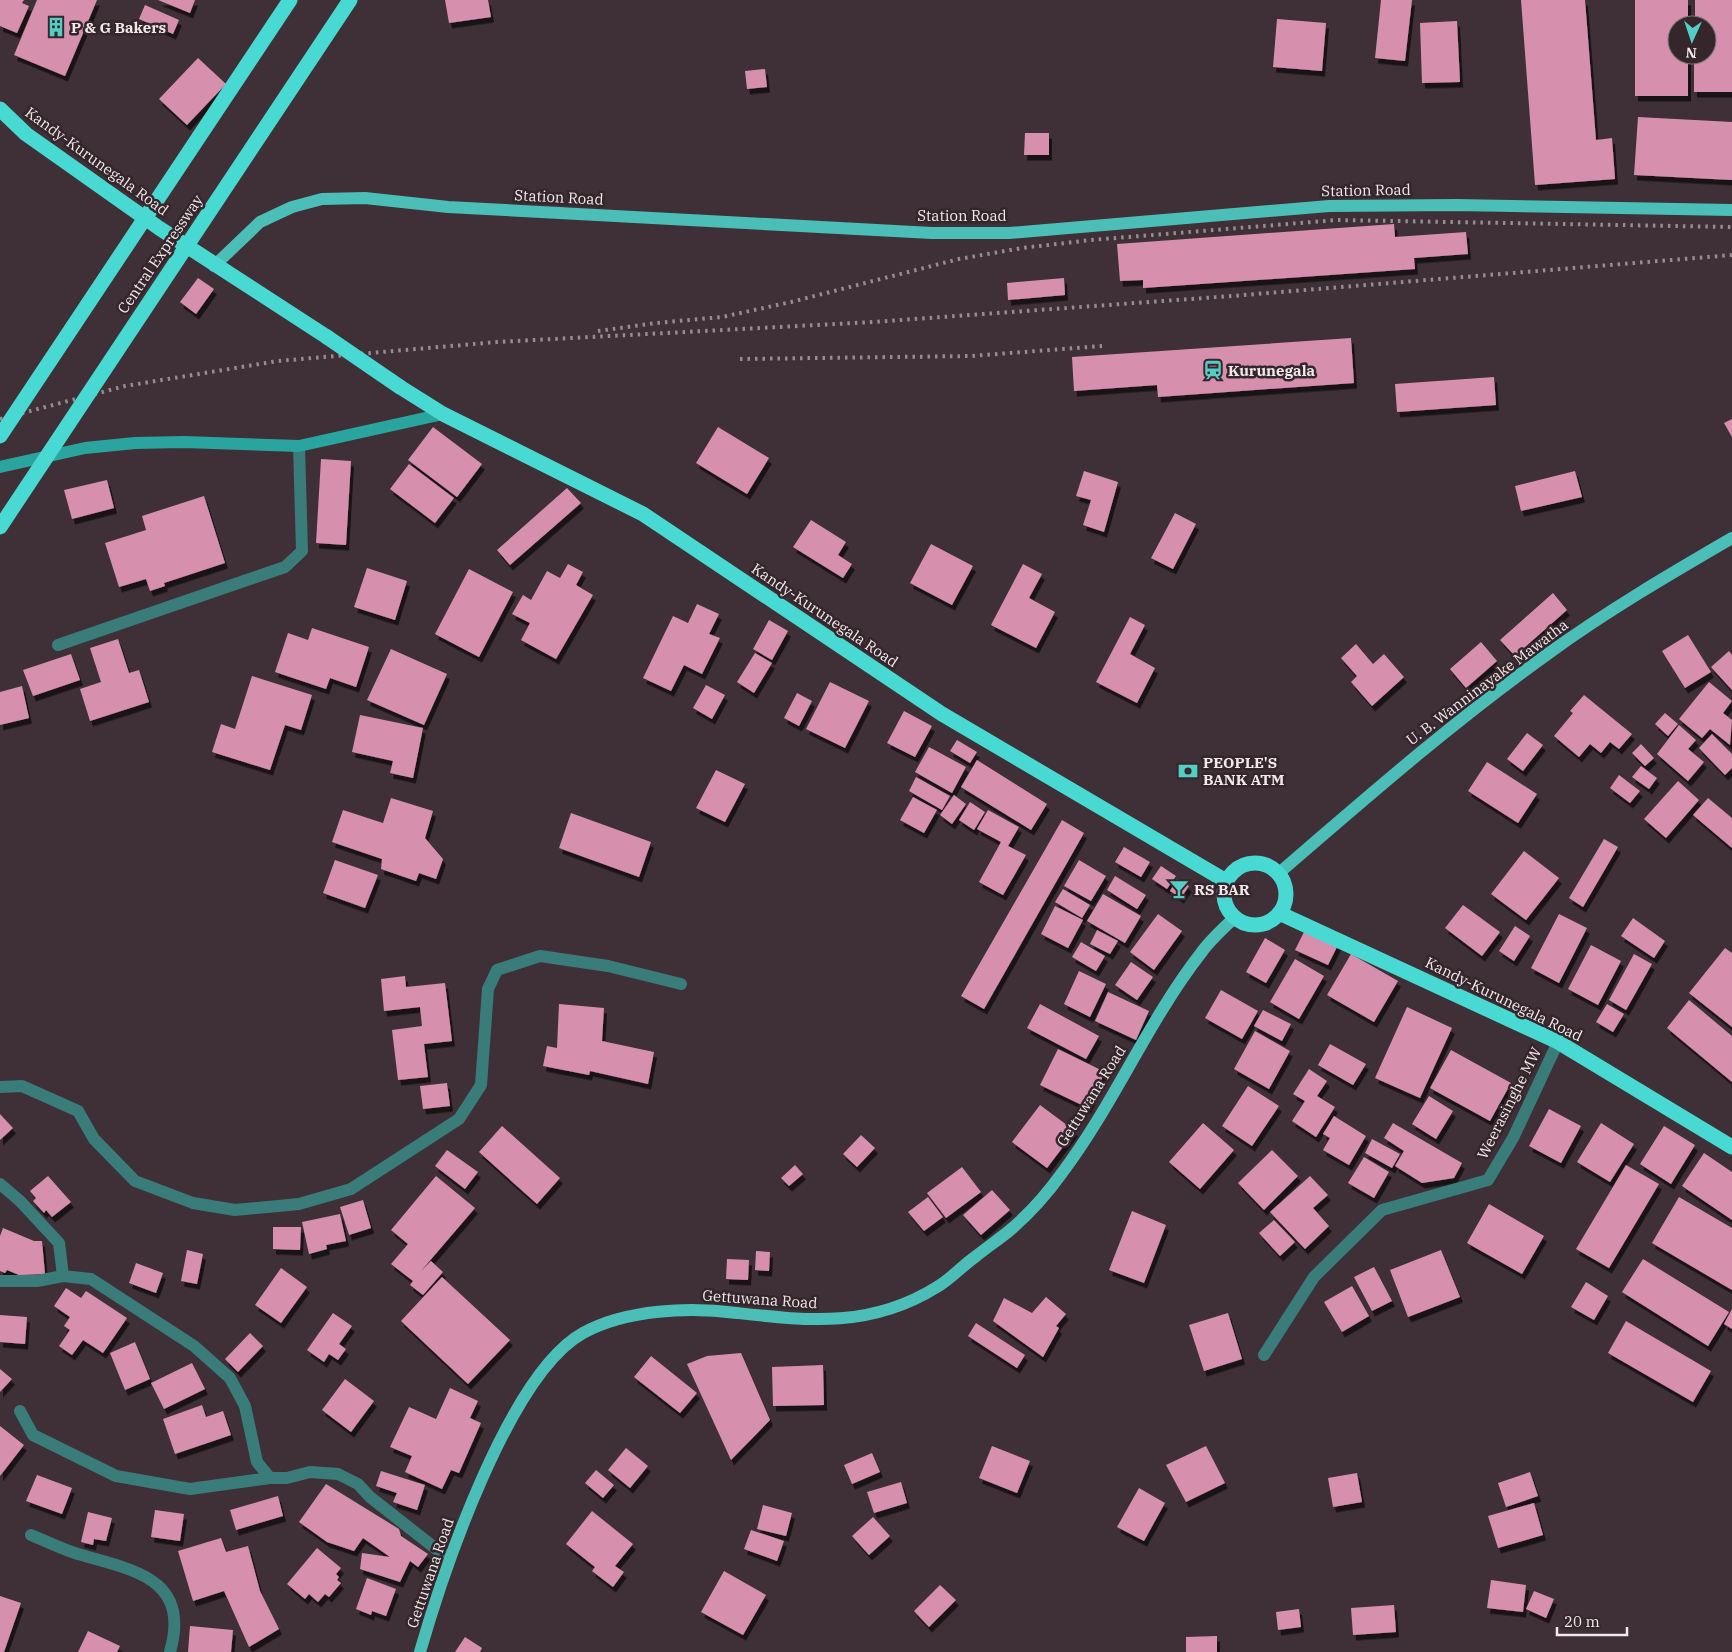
<svg xmlns="http://www.w3.org/2000/svg" width="1732" height="1652" viewBox="0 0 1732 1652" font-family="'IBM Plex Serif',serif">
<defs>
<filter id="shadow"><feDropShadow dx="3" dy="5.5" stdDeviation="0" flood-color="#0009"/></filter>
</defs>
<rect width="100%" height="100%" fill="#3e3036"/>
<path fill="#d690ad" filter="url(#shadow)" d="M0 0H24L22 3 29 6 17 33 0 26Z
M37 0H97L65 76 14 55Z
M158 0H195L190 13Z
M445 0H488L491 17 449 23Z
M1381 0H1412L1405 61 1375 58Z
M1521 0H1585L1596 140 1612 138 1615 179 1535 185Z
M1635 0H1688V25H1677V55H1688V96H1635Z
M1695 0H1732V92H1694V55H1707V25H1695Z
M145 5 179 20 173 34 139 19Z
M1277 19 1326 23 1322 71 1273 67Z
M1457 21 1460 82 1422 83 1420 23Z
M198 58 226 84 187 125 159 99Z
M765 69 767 87 747 89 745 71Z
M1638 117 1732 122V180L1634 175Z
M1025 133H1049V155H1024Z
M1394 224 1395 237 1466 232 1468 254 1414 258 1415 269 1143 288V280L1120 281 1117 244Z
M198 278 214 289 196 314 180 302Z
M1064 278 1065 295 1008 300 1007 283Z
M1351 338 1354 383 1158 397 1157 385 1074 391 1072 357Z
M1494 377 1496 405 1397 412 1395 384Z
M1732 419V437L1724 423Z
M433 427 482 464 457 497 408 460Z
M718 427 769 458 747 494 696 463Z
M321 459 351 461 346 545 316 543Z
M409 464 454 498 435 523 390 489Z
M1084 471 1118 482 1104 532 1083 525 1091 500 1076 496Z
M1575 471 1582 497 1521 511 1515 486Z
M107 480 114 508 72 519 64 490Z
M567 488 581 503 510 565 497 550Z
M204 496 225 563 164 583 165 586 150 591 146 579 119 587 105 543 146 530 142 516Z
M1175 513 1196 524 1173 569 1151 558Z
M811 520 846 542 838 555 852 564 843 578 793 547Z
M931 544 973 566 952 605 910 583Z
M568 564 583 572 576 585 593 595 556 659 521 640 530 623 512 614 523 595 531 600 547 571 560 578Z
M1023 564 1042 574 1029 598 1055 612 1036 648 991 625Z
M367 568 407 581 395 620 354 607Z
M469 569 513 592 479 657 435 634Z
M1553 593 1567 610 1515 656 1500 640Z
M697 604 719 614 709 634 720 638 702 674 684 665 671 691 643 678 673 616 688 623Z
M1130 617 1145 625 1130 654 1155 668 1137 703 1096 682Z
M769 620 788 631 772 660 753 649Z
M312 628 369 647 356 687 330 678 326 689 275 672 288 633 308 640Z
M1688 635 1711 672 1685 688 1662 651Z
M118 639 129 673 139 670 149 702 90 721 80 689 101 682 90 648Z
M1481 642 1497 661 1466 688 1450 669Z
M1356 644 1373 664 1384 654 1404 677 1372 706 1351 682 1357 676 1341 658Z
M391 649 447 674 424 725 367 700Z
M1729 651 1732 655V690L1711 667Z
M755 653 772 663 754 693 737 682Z
M71 654 80 680 33 696 23 670Z
M252 676 312 695 301 730 285 725 270 770 212 752 221 724 235 729Z
M830 682 869 701 845 748 806 729Z
M1709 682 1732 701 1723 713 1732 720 1730 745 1710 729 1702 738 1679 719Z
M706 685 725 695 712 719 693 708Z
M22 686 29 718 0 725V692Z
M797 693 812 701 799 726 784 718Z
M1584 695 1632 734 1619 749 1610 742 1601 753 1590 744 1579 757 1554 736 1573 713 1570 711Z
M904 711 932 726 915 757 887 743Z
M1665 713 1678 724 1668 736 1655 724Z
M360 715 423 728 413 778 390 773 393 761 352 752Z
M1679 725 1696 740 1688 749 1704 762 1688 781 1657 754Z
M1527 733 1543 745 1523 771 1507 759Z
M1712 734 1732 754V768L1725 775 1699 748Z
M957 740 977 752 970 763 950 751Z
M1641 744 1654 758 1645 766 1632 753Z
M929 747 966 767 952 793 915 772Z
M977 760 1047 804 1031 830 961 787Z
M1487 762 1537 794 1518 823 1468 791Z
M1641 766 1657 778 1649 789 1632 777Z
M716 770 745 784 725 822 696 808Z
M1619 775 1640 791 1630 803 1610 788Z
M916 777 950 796 942 810 909 791Z
M1678 781 1699 800 1666 838 1644 819Z
M954 795 966 804 952 824 940 815Z
M913 797 937 810 924 833 900 820Z
M391 798 433 811 425 838 443 859 436 879 419 873 416 881 381 869 382 859 332 842 343 810 383 823Z
M1708 798 1732 818V848L1693 815Z
M970 802 985 812 974 830 959 820Z
M988 810 1019 827 1008 846 1026 855 1003 895 979 882 1001 842 977 829Z
M571 813 651 842 639 877 559 848Z
M1062 820 1084 833 984 1009 961 996Z
M1604 839 1618 847 1583 907 1569 898Z
M1124 847 1150 862 1141 877 1115 862Z
M1524 851 1559 878 1526 920 1491 894Z
M335 860 378 875 365 908 323 893Z
M1079 860 1106 876 1091 901 1064 886Z
M1161 866 1176 876 1167 889 1152 879Z
M1115 876 1146 895 1137 909 1107 890Z
M1177 879 1189 886 1181 898 1170 891Z
M1063 889 1090 905 1082 918 1055 902Z
M1103 894 1141 916 1125 943 1087 921Z
M1463 905 1500 932 1482 956 1445 928Z
M1055 906 1083 920 1068 948 1041 934Z
M1158 914 1182 931 1154 970 1130 952Z
M1559 914 1587 928 1559 983 1531 968Z
M1633 918 1665 941 1654 958 1621 936Z
M1515 926 1530 936 1514 961 1499 951Z
M1097 930 1118 941 1110 954 1090 944Z
M1305 930 1338 945 1328 965 1295 950Z
M1265 938 1285 950 1266 983 1246 972Z
M1081 942 1105 956 1096 971 1072 957Z
M1591 945 1621 961 1598 1005 1568 989Z
M1725 948 1732 953V1027L1689 993Z
M1351 954 1398 981 1374 1022 1327 995Z
M1634 954 1652 964 1626 1010 1609 1000Z
M1295 959 1324 976 1299 1019 1270 1002Z
M1131 962 1153 977 1137 1000 1115 985Z
M1079 971 1106 984 1090 1017 1064 1004Z
M405 976 406 987 445 983 452 1041 424 1044 428 1077 398 1080 392 1030 422 1026 420 1007 384 1011 381 979Z
M1221 990 1258 1011 1242 1039 1205 1018Z
M1108 992 1149 1011 1136 1040 1095 1021Z
M1689 1000 1732 1036V1082L1667 1028Z
M559 1004 604 1008 602 1041 654 1052 648 1084 590 1071 589 1075 543 1066 547 1046 557 1048Z
M1040 1004 1099 1036 1086 1059 1027 1028Z
M1607 1004 1624 1014 1613 1032 1596 1022Z
M1407 1007 1452 1028 1420 1098 1375 1078Z
M1263 1010 1291 1024 1282 1041 1254 1026Z
M1255 1031 1290 1051 1269 1089 1234 1069Z
M1330 1044 1366 1064 1353 1085 1318 1065Z
M1058 1049 1105 1072 1088 1108 1040 1085Z
M1451 1050 1511 1083 1490 1121 1430 1088Z
M1309 1069 1327 1081 1317 1096 1335 1107 1316 1137 1292 1121 1305 1101 1293 1094Z
M447 1083 450 1106 423 1109 420 1086Z
M1248 1086 1279 1106 1252 1146 1222 1126Z
M1429 1096 1453 1111 1436 1139 1412 1124Z
M1040 1105 1075 1131 1047 1168 1012 1142Z
M1549 1109 1581 1126 1561 1163 1529 1146Z
M0 1114 13 1128 0 1140Z
M1334 1116 1366 1136 1349 1165 1323 1150 1330 1138 1323 1134Z
M1203 1123 1234 1150 1200 1189 1169 1162Z
M1393 1123 1462 1163 1454 1178 1422 1183 1395 1166 1404 1151 1384 1138Z
M1601 1123 1634 1144 1610 1182 1577 1162Z
M502 1126 560 1178 537 1204 479 1152Z
M1664 1126 1695 1145 1671 1184 1640 1164Z
M861 1135 875 1148 857 1167 843 1154Z
M1372 1139 1400 1154 1392 1168 1365 1153Z
M447 1150 478 1172 465 1189 435 1166Z
M1272 1150 1298 1176 1264 1210 1238 1183Z
M1704 1153 1732 1172V1220L1682 1186Z
M1364 1157 1389 1172 1374 1198 1348 1183Z
M795 1165 803 1174 789 1186 781 1178Z
M1626 1165 1659 1184 1609 1268 1576 1249Z
M962 1167 981 1192 946 1218 927 1193Z
M48 1176 71 1202 52 1217 46 1210 44 1213 33 1201 36 1198 30 1191Z
M436 1176 475 1208 421 1271 431 1261 443 1272 423 1295 410 1285 413 1281 391 1264 408 1244 391 1230Z
M1310 1176 1328 1195 1313 1208 1329 1226 1305 1249 1270 1212Z
M992 1190 1010 1210 981 1235 963 1215Z
M928 1197 943 1217 924 1231 908 1212Z
M1679 1197 1732 1228V1290L1652 1243Z
M363 1200 371 1228 349 1235 340 1207Z
M1489 1204 1544 1236 1522 1274 1467 1243Z
M1132 1211 1166 1225 1144 1283 1109 1270Z
M340 1214 346 1241 326 1245 327 1249 309 1254 302 1222Z
M1274 1220 1295 1242 1280 1256 1259 1233Z
M273 1227H301L300 1250 273 1249Z
M3 1228 34 1241H42L45 1274 19 1275 7 1270 5 1273 0 1271V1236Z
M187 1250 203 1254 197 1284 181 1281Z
M1441 1250 1460 1297 1408 1317 1390 1270Z
M756 1251 770 1252 769 1271 755 1270Z
M727 1259 749 1260 748 1280 726 1279Z
M1643 1259 1729 1312 1708 1346 1622 1292Z
M136 1263 163 1273 156 1293 129 1283Z
M1374 1267 1392 1301 1372 1311 1354 1277Z
M281 1268 307 1287 281 1323 255 1305Z
M442 1277 510 1340 468 1384 401 1321Z
M1586 1282 1608 1296 1594 1320 1571 1307Z
M1352 1286 1369 1316 1342 1332 1324 1302Z
M66 1288 81 1298 86 1291 127 1318 103 1353 83 1340 72 1355 59 1346 70 1330 64 1326 70 1317 54 1306Z
M1046 1297 1066 1314 1056 1326 1059 1328 1043 1357 993 1321 1004 1298 1032 1313Z
M1732 1309V1329L1724 1324Z
M333 1313 352 1326 339 1344 346 1349 338 1360 329 1354 324 1362 307 1350Z
M1228 1313 1242 1359 1204 1371 1189 1325Z
M0 1315 27 1317 25 1344 0 1342Z
M1626 1321 1711 1371 1693 1402 1608 1353Z
M976 1323 1025 1355 1017 1368 968 1336Z
M250 1333 263 1346 238 1372 225 1359Z
M135 1342 150 1379 125 1390 110 1353Z
M741 1353 770 1420 731 1460 687 1364 707 1356Z
M651 1356 697 1393 680 1413 634 1377Z
M192 1363 205 1389 164 1409 151 1383Z
M823 1365 824 1405 773 1406 772 1367Z
M0 1369 12 1379 0 1392Z
M345 1379 374 1401 351 1432 322 1410Z
M450 1388 478 1401 470 1418 481 1423 459 1473 451 1470 442 1489 405 1472 412 1456 390 1447 409 1407 436 1419Z
M202 1405 206 1417 223 1411 231 1435 175 1454 163 1419Z
M0 1426 24 1445 0 1476Z
M992 1446 1030 1461 1017 1493 979 1478Z
M1206 1446 1225 1483 1186 1502 1166 1465Z
M626 1448 648 1466 630 1488 608 1470Z
M872 1453 880 1472 852 1484 844 1465Z
M596 1470 614 1485 603 1498 585 1483Z
M381 1471 425 1485 417 1510 393 1502 397 1493 376 1486Z
M1530 1472 1538 1496 1506 1507 1498 1483Z
M1357 1473 1362 1502 1333 1507 1328 1478Z
M37 1475 72 1488 62 1514 26 1501Z
M901 1482 907 1503 874 1513 867 1492Z
M326 1484 399 1529 401 1536 428 1554 418 1567 410 1561 400 1582 360 1569 362 1553 390 1557 363 1538 354 1551 327 1542 299 1522Z
M1139 1488 1165 1503 1144 1541 1117 1527Z
M278 1496 283 1516 236 1530 230 1510Z
M1534 1503 1543 1535 1498 1548 1488 1516Z
M763 1505 792 1513 786 1536 757 1529Z
M155 1510 184 1514 180 1541 151 1537Z
M592 1511 633 1544 615 1566 624 1572 613 1587 592 1571 595 1567 566 1544Z
M88 1512 112 1518 106 1541 94 1539 93 1545 81 1542Z
M873 1517 890 1536 869 1555 852 1536Z
M751 1530 784 1541 777 1561 744 1549Z
M221 1538 226 1552 248 1546 260 1591 279 1629 249 1647 224 1591 193 1601 178 1551Z
M317 1548 341 1568 336 1574 339 1577 337 1580 341 1583 329 1597 325 1594 318 1602 309 1594 305 1599 287 1584Z
M724 1571 766 1595 743 1635 701 1612Z
M367 1578 396 1589 386 1616 372 1611 371 1615 356 1609Z
M1491 1580 1526 1585 1523 1612 1487 1608Z
M940 1585 956 1600 929 1627 914 1611Z
M1534 1591 1554 1599 1546 1618 1526 1609Z
M0 1596 21 1603 4 1652H0Z
M1394 1605 1396 1632 1353 1635 1351 1608Z
M1299 1609 1301 1627 1278 1630 1276 1612Z
M190 1626 233 1630 231 1652H188Z
M88 1631 120 1646 117 1652H78Z
M1217 1636V1652H1186V1637Z
M465 1637 482 1648 480 1652H455Z"/>
<g fill="none" stroke-linecap="round" stroke-linejoin="round">
<path stroke="#397c79" stroke-width="12" d="M58 645 285 567 302 551 299 446
M0 1087 22 1086 78 1111 94 1139 135 1181 193 1203 235 1210 299 1204 351 1189 459 1119 481 1085 488 989 497 970 540 956 608 966 681 984
M0 1184 20 1201 59 1243 63 1276
M0 1281H37L63 1276 91 1279 194 1346 230 1378 245 1406 257 1462 270 1478
M1264 1355 1314 1277 1382 1210 1488 1180 1513 1138 1558 1042
M20 1411 33 1435 116 1476 190 1489 270 1478H287L310 1472 338 1474 358 1484 370 1497 449 1559
M31 1535C46 1541 62 1549 78 1554 133 1570 191 1578 170 1652"/>
<path stroke="#29a49f" stroke-width="12" d="M0 467 85 448 135 443 184 442 299 446 443 414"/>
<path stroke="#4bbeb8" stroke-width="12" d="M214 266 260 222 292 207 322 199 365 198 448 207 932 233H1009L1329 206 1456 205 1732 210
M1279 873C1367 797 1454 721 1549 653 1607 611 1670 574 1732 538
M420 1652C443 1572 509 1374 583 1333 627 1309 689 1307 737 1313 810 1321 871 1328 937 1287 951 1279 962 1266 975 1257 986 1248 998 1240 1009 1231 1028 1215 1047 1194 1062 1173 1114 1104 1148 1021 1201 953 1210 940 1223 929 1234 918"/>
<path stroke="#47d9d2" stroke-width="15" d="M0 109 26 134 159 228 327 337
M400 387 443 414 643 514 942 714 1226 881
M1224 894a31 31 0 1 1 62 0a31 31 0 1 1-62 0Z
M1279 913 1558 1042 1732 1147"/>
<path stroke="#978c90" stroke-width="4" stroke-dasharray="2.5 5" stroke-linecap="butt" d="M598 331 656 323 722 317 791 302 959 259 1022 248 1091 240 1337 220 1732 227
M740 359 971 356 1102 346
M0 419 125 386 278 361 497 342 873 322 1232 296 1732 255"/>
<path stroke="#47d9d2" stroke-width="15" d="M327 337 400 387
M0 436 290 0
M0 527 350 0"/>
</g>
<defs>
<symbol id="building-bare" viewBox="-9 -9 18 18"><path d="M-4-6H4V6H1V3H-1V6H-4ZM-2.5-4.3h1.7v1.8h-1.7ZM.8-4.3h1.7v1.8H.8ZM-2.5-1h1.7V.8h-1.7ZM.8-1h1.7V.8H.8Z" fill="#54cdc7" stroke="#34262b" stroke-width="2.5" paint-order="stroke"/></symbol>
<symbol id="station-bare" viewBox="-9 -9 18 18"><path d="M-3-6H3Q5-6 5-4V2Q5 4 3 4L4.5 6H3L1.5 4h-3L-3 6H-4.5L-3 4Q-5 4-5 2V-4Q-5-6-3-6ZM-3.5-4v3h7v-3ZM-3.5 1v1.5H-2V1ZM2 1v1.5H3.5V1Z" fill="#54cdc7" stroke="#34262b" stroke-width="2.5" paint-order="stroke"/></symbol>
<symbol id="bank-bare" viewBox="-9 -9 18 18"><path d="M-6-4H6V4H-6ZM0-2.3a2.3 2.3 0 1 0 0 4.6a2.3 2.3 0 1 0 0-4.6Z" fill="#54cdc7" stroke="#34262b" stroke-width="2.5" paint-order="stroke"/></symbol>
<symbol id="bar-bare" viewBox="-9 -9 18 18"><path d="M-6-5H6L.8 .8V4.5H3.5V6h-7V4.5H-.8V.8Z" fill="#54cdc7" stroke="#34262b" stroke-width="2.5" paint-order="stroke"/></symbol>
</defs>
<g fill-rule="evenodd">
<use href="#building-bare" x="42" y="13" width="28" height="28"/>
<use href="#station-bare" x="1199" y="356" width="28" height="28"/>
<use href="#bank-bare" x="1174" y="757" width="28" height="28"/>
<use href="#bar-bare" x="1165" y="875" width="28" height="28"/>
</g>
<g text-anchor="middle" dominant-baseline="central" stroke-width="5" stroke-linejoin="round" paint-order="stroke">
<g font-size="15" font-weight="bold" fill="#f1e8eb" stroke="#34262b" text-anchor="start">
<text x="71" y="27">P &amp; G Bakers</text>
<text x="1228" y="370">Kurunegala</text>
<text x="1203" y="762">PEOPLE'S<tspan x="1203" dy="17">BANK ATM</tspan></text>
<text x="1194" y="889">RS BAR</text>
</g>
<g font-size="15" fill="#f1e8eb" stroke="#34262b">
<text transform="translate(97 161) rotate(36)">Kandy-Kurunegala Road</text>
<text transform="translate(1366 190) rotate(-1)">Station Road</text>
<text transform="translate(559 197) rotate(3)">Station Road</text>
<text x="962" y="215">Station Road</text>
<text transform="translate(160 254) rotate(-56)">Central Expressway</text>
<text transform="translate(825 615) rotate(34)">Kandy-Kurunegala Road</text>
<text transform="translate(1487 682) rotate(-37)">U. B. Wanninayake Mawatha</text>
<text transform="translate(1504 999) rotate(26)">Kandy-Kurunegala Road</text>
<text transform="translate(1091 1096) rotate(-58)">Gettuwana Road</text>
<text transform="translate(1509 1103) rotate(-63)">Weerasinghe MW</text>
<text transform="translate(760 1299) rotate(4)">Gettuwana Road</text>
<text transform="translate(430 1573) rotate(-71)">Gettuwana Road</text>
</g>
</g>
<g transform="translate(1692 40) rotate(183)"><circle r="24" fill="#34262b" stroke="#807478"/>
<path d="M0-4L9 19L0 12L-9 19Z" fill="#54cdc7"/>
<text y="-8" font-size="14" font-weight="bold" text-anchor="middle" fill="#f1e8eb">N</text>
</g>
<path d="M1557 1627v8h70v-8" fill="none" stroke="#f1e8eb" stroke-width="2.5"/>
<text x="1564" y="1627" font-size="15" fill="#f1e8eb" stroke="#34262b" stroke-width="4" paint-order="stroke">20 m</text>
</svg>
